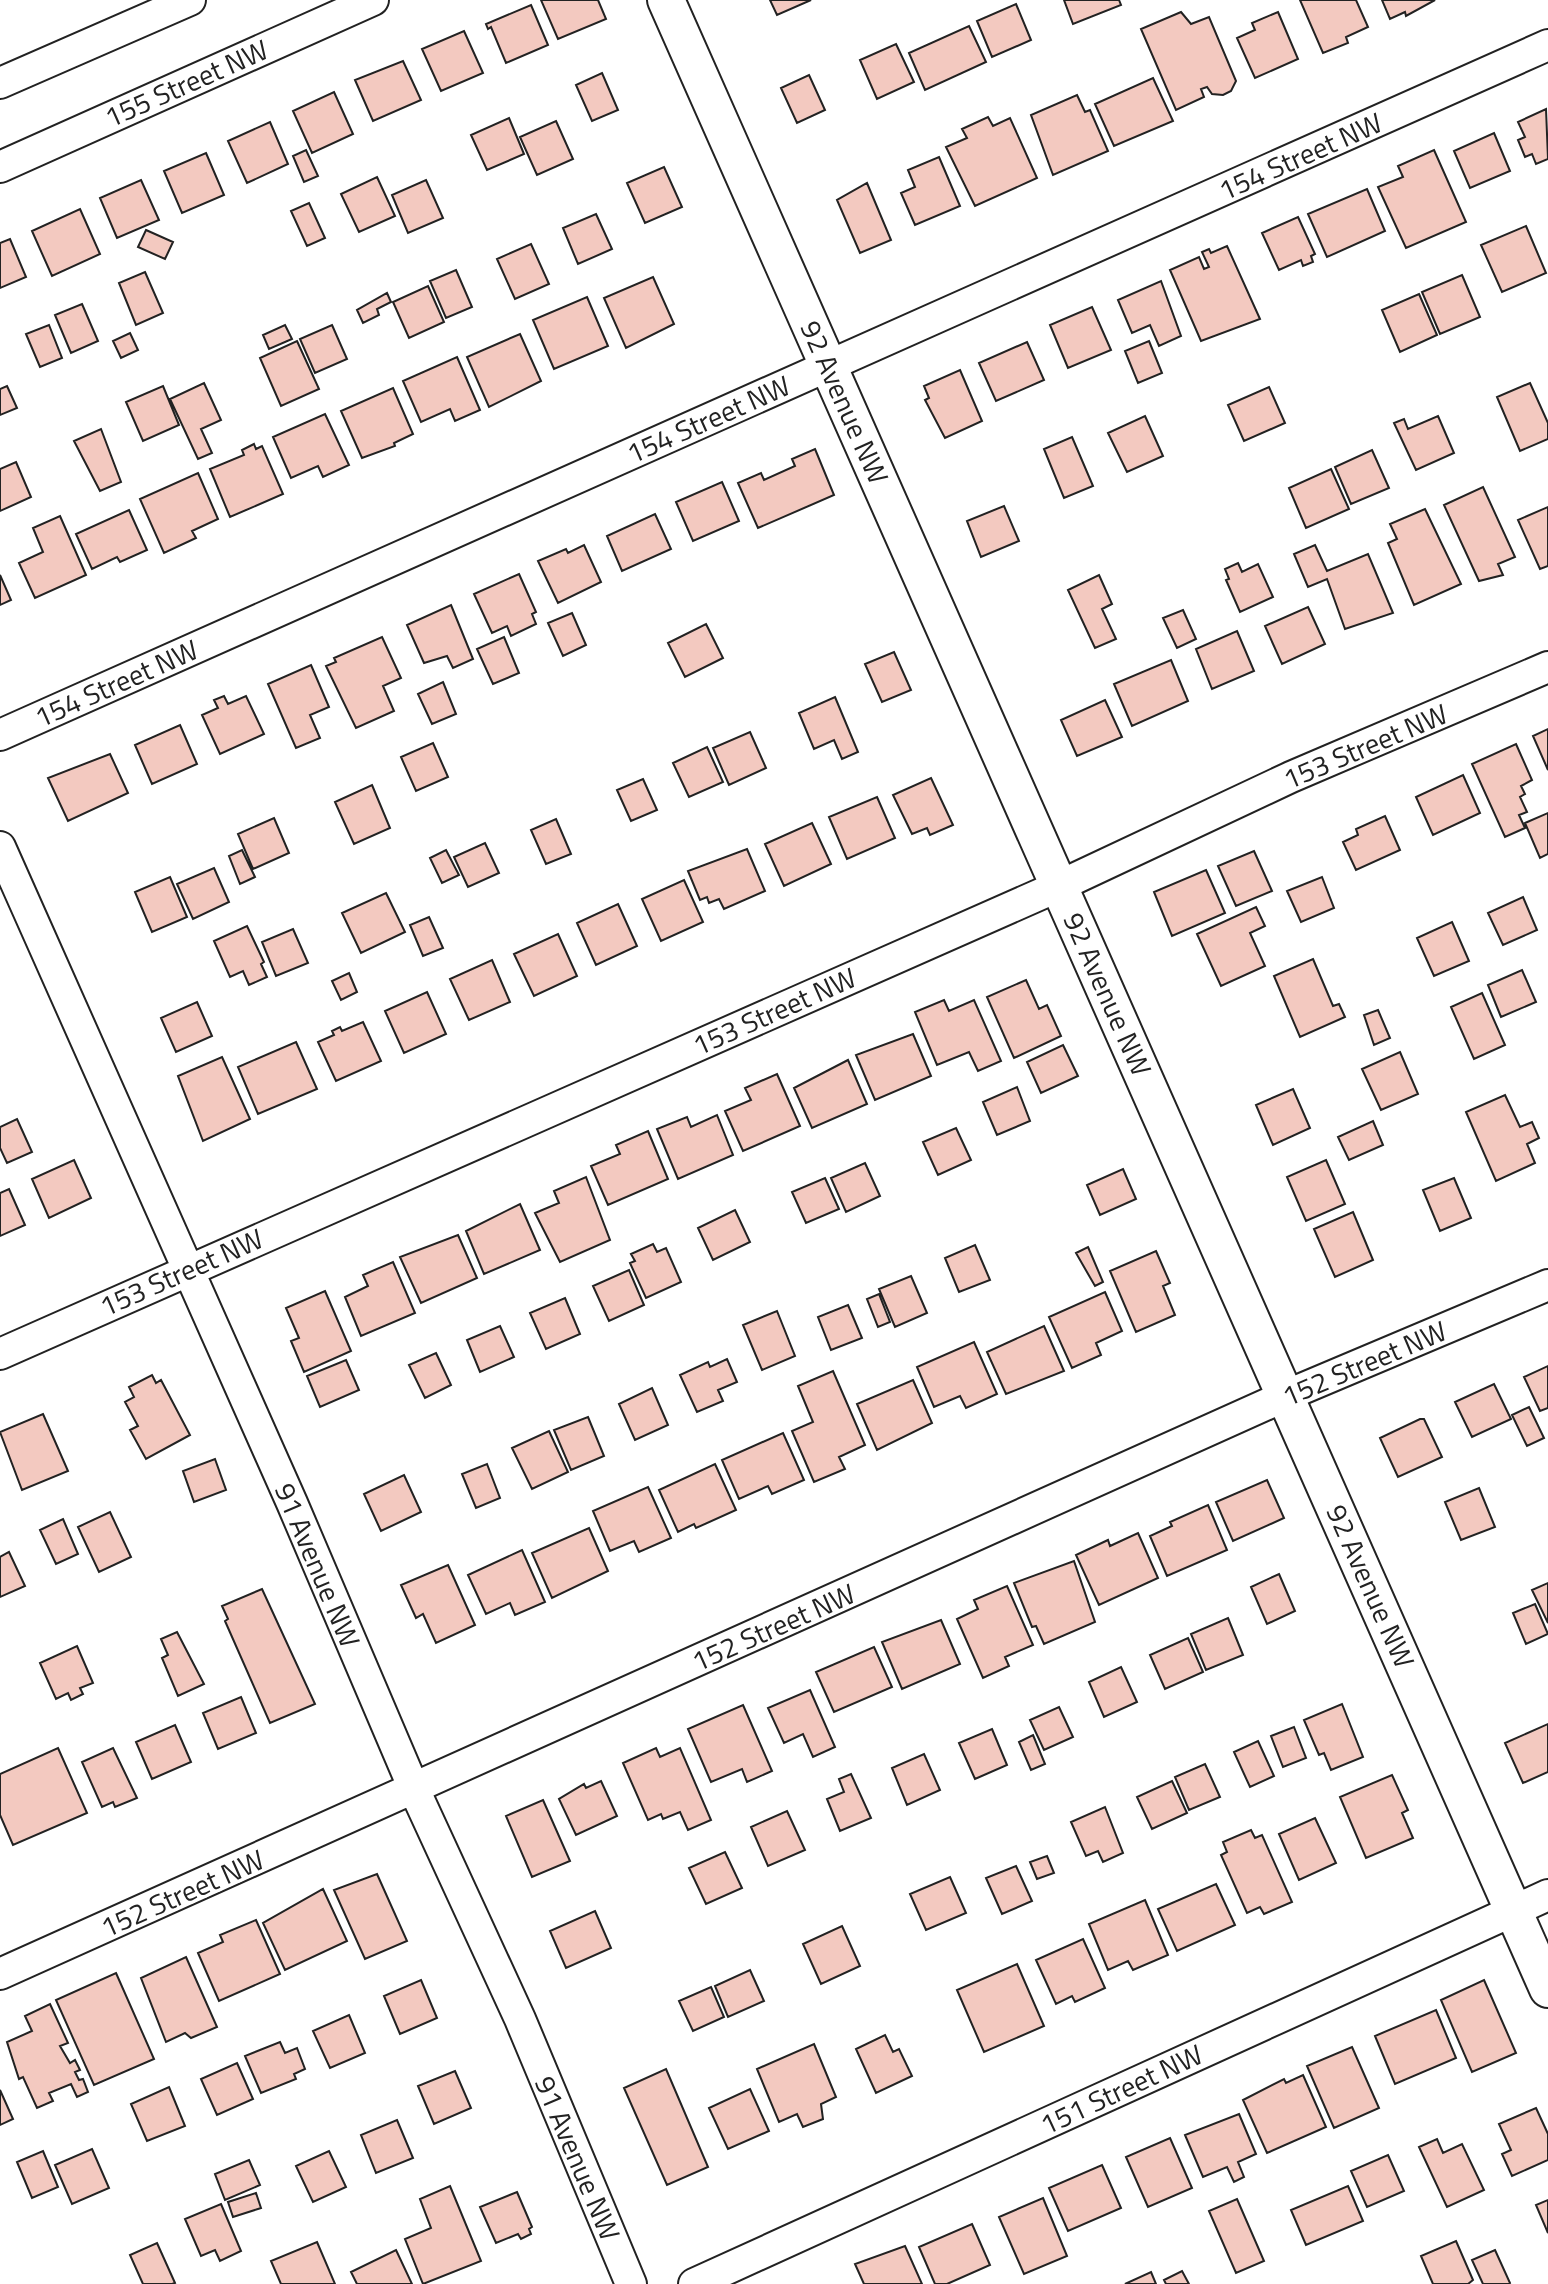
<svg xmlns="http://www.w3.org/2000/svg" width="1548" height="2284" viewBox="0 0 1548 2284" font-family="'Titillium Web',sans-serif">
<rect width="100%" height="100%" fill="#fff"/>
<path fill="#f3c9c0" stroke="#222" stroke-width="2" d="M541 0H598L606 19 558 39Z
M770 0H811L777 15Z
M1064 0H1119L1121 5 1073 24Z
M1300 0H1356L1368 27 1346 37 1348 43 1323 53Z
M1382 0H1435L1406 16 1405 12 1390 19Z
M1016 4 1031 40 992 57 977 21Z
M531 5 548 45 506 63 491 27 488 29 486 24Z
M1181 12 1191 24 1209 17 1236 81 1231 91 1223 95 1212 94 1207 87 1201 89 1204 97 1176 110 1141 29Z
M1278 12 1298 59 1255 78 1237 38 1255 30 1252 23Z
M969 26 986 62 925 90 909 53Z
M464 31 483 73 441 91 422 49Z
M896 44 914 82 877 99 860 60Z
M403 61 421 100 373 121 355 80Z
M602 73 618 110 592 121 576 85Z
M809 75 825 110 797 123 781 88Z
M1153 78 1173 121 1114 146 1095 104Z
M334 92 353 134 312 153 293 111Z
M1077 95 1085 112 1090 110 1108 151 1053 175 1031 115Z
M1546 109 1548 159 1536 164 1532 154 1525 157 1518 140 1525 137 1518 122Z
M988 117 993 126 1010 118 1037 178 975 206 946 147 967 138 962 129Z
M509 118 524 154 487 170 471 135Z
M556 121 573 159 537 175 520 137Z
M270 122 288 164 247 183 228 141Z
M1494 133 1510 171 1470 188 1454 151Z
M306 150 318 176 304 182 293 156Z
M1434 150 1466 222 1406 248 1378 187 1403 177 1398 166Z
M206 153 224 195 182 213 164 171Z
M939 157 960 206 915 225 901 193 915 187 908 170Z
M664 167 682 207 645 223 627 183Z
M377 177 395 216 359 232 341 194Z
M141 180 159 220 117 238 100 198Z
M426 180 443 218 408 233 392 195Z
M867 183 891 240 860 253 837 200Z
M1367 189 1385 231 1327 257 1308 214Z
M309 203 325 238 307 246 291 211Z
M80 209 100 254 52 276 32 231Z
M596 214 612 249 578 264 563 228Z
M1298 217 1315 254 1311 256 1313 262 1303 266 1301 260 1279 270 1262 233Z
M1526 226 1546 273 1502 292 1481 245Z
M146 230 173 242 165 259 138 247Z
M10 239 26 277 0 288V243Z
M531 244 549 284 515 299 497 259Z
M1227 246 1260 319 1201 341 1170 270 1199 257 1204 269 1209 267 1202 252 1209 249 1211 253Z
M456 270 472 307 446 318 430 281Z
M145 272 163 313 136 325 119 283Z
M1462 275 1480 317 1440 334 1422 292Z
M653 277 674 324 626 348 604 298Z
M1161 281 1181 336 1159 346 1150 325 1132 333 1118 300Z
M428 286 444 322 409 338 393 302Z
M387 293 391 302 377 309 379 315 363 323 357 310Z
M1419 294 1437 335 1400 352 1382 310Z
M587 297 608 346 554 369 533 320Z
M82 304 98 341 71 353 55 315Z
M1092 307 1111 350 1068 368 1050 325Z
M49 325 62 358 40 367 26 334Z
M285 325 292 339 269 349 263 335Z
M332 325 347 359 315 373 300 339Z
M130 333 138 350 121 358 113 341Z
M520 334 541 381 489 407 467 357Z
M297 341 319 389 281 406 260 358Z
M1149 341 1162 373 1138 383 1125 351Z
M1027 342 1044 380 996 401 979 363Z
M457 357 480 410 455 421 450 409 421 422 403 381Z
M960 370 982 421 945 438 925 400 929 398 924 386Z
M204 383 221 420 201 429 212 453 198 459 170 399Z
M1530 383 1548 423V439L1520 451 1497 397Z
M7 386 17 408 0 415V389Z
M163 386 179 425 143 441 126 402Z
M1269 387 1285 423 1244 441 1228 405Z
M393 388 413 434 394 443 395 446 362 458 341 411Z
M325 414 349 465 323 477 318 466 291 478 273 437Z
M1145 416 1163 456 1127 472 1108 433Z
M1438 416 1454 453 1416 470 1394 423 1404 419 1408 429Z
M101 429 121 482 100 491 74 441Z
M1072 437 1093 486 1064 498 1044 449Z
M254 444 256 449 262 446 283 494 230 517 210 469 244 455 242 450Z
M815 449 834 495 758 528 738 483 761 473 764 480 795 466 792 459Z
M1372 450 1389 488 1351 504 1335 467Z
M16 462 31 497 0 511V469Z
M1331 469 1349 509 1306 528 1289 488Z
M198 473 218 519 192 531 196 538 164 553 140 499Z
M722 482 739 521 693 541 676 502Z
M1483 487 1515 557 1498 564 1503 575 1479 581 1444 505Z
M1004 506 1019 541 981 557 967 521Z
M1548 507V566L1540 569 1518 520Z
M1425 509 1461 584 1414 605 1388 543 1397 539 1390 524Z
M129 510 147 550 120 562 117 557 92 569 76 534Z
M655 514 671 549 622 571 607 536Z
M60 516 86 575 35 598 19 563 43 552 33 528Z
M584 545 601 582 558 603 538 561 566 549 568 553Z
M1315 545 1327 571 1368 554 1393 613 1345 629 1327 579 1308 587 1294 554Z
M1238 563 1242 572 1258 564 1273 597 1240 612 1226 580 1229 579 1225 569Z
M519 574 536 612 532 614 536 624 511 636 507 626 492 633 474 594Z
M0 575 11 600 0 605Z
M1099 575 1112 604 1102 609 1116 639 1095 648 1068 590Z
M451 605 473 659 453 668 447 656 424 663 407 625Z
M1308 607 1325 644 1282 664 1265 626Z
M1183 610 1196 639 1177 648 1163 618Z
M572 613 586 645 563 656 548 623Z
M706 624 723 658 685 677 668 643Z
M1237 631 1254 671 1212 689 1196 649Z
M382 637 401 678 383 686 394 711 356 728 326 666 336 662 334 658Z
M504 637 519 673 493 684 477 649Z
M894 652 911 690 882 702 865 664Z
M1171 660 1188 701 1132 726 1114 684Z
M311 665 329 707 310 715 320 738 296 748 268 684Z
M443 682 456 714 432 724 418 694Z
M224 696 228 704 246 696 264 734 220 754 202 715 218 708 214 700Z
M835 697 858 752 842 759 834 740 814 749 799 713Z
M1105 700 1122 737 1077 756 1061 720Z
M180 725 197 764 152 784 135 745Z
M1548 729V770L1533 736Z
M750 732 766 768 729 785 713 748Z
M433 743 448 777 416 791 401 757Z
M1516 744 1532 780 1521 786 1525 794 1520 797 1527 812 1519 815 1525 828 1505 837 1472 764Z
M707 747 723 782 689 797 673 763Z
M110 754 128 793 68 821 48 778Z
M1463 775 1480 813 1433 835 1416 797Z
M931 778 953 825 930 835 927 828 912 834 893 795Z
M643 779 657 810 631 821 617 790Z
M372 785 390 828 354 844 335 802Z
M877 797 895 838 847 859 829 817Z
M1548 813V854L1540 858 1525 823Z
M1385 816 1400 850 1356 870 1343 842 1358 835 1356 829Z
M274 818 289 853 253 869 238 834Z
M556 819 571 854 546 864 531 830Z
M812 823 831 864 784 886 765 844Z
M485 843 499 873 468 887 454 857Z
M747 849 765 891 724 909 719 899 709 903 707 897 700 900 688 871Z
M242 850 255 877 240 884 229 856Z
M446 850 459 875 442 883 430 858Z
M1254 851 1272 891 1236 906 1218 866Z
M214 868 229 902 193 919 177 884Z
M1206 870 1225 913 1172 936 1154 892Z
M170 877 187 917 152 932 135 892Z
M1322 877 1334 908 1301 922 1287 891Z
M684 880 703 922 661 941 642 899Z
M386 893 405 932 361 953 342 913Z
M1523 897 1537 930 1503 945 1488 913Z
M618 904 637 946 596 965 577 923Z
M1256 907 1265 926 1250 933 1265 966 1221 986 1197 934Z
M429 917 443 948 423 956 410 925Z
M1452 922 1469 961 1434 976 1417 938Z
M247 926 264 962 261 964 267 977 249 985 243 971 230 977 214 941Z
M293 929 308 963 276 976 262 942Z
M558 934 577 976 534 996 514 954Z
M1313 959 1333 1006 1339 1004 1345 1017 1300 1037 1274 976Z
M492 960 510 1002 469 1020 450 979Z
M1522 970 1536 1002 1501 1017 1488 985Z
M349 973 357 992 341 1000 332 981Z
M1026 980 1039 1009 1047 1005 1061 1036 1014 1058 987 997Z
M427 992 446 1034 404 1053 385 1011Z
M1482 993 1505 1045 1474 1059 1451 1007Z
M944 1000 949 1011 974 1000 1001 1061 978 1071 969 1052 937 1065 915 1012Z
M197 1002 212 1036 176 1052 161 1018Z
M1378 1010 1390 1038 1374 1045 1364 1015Z
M363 1022 381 1061 336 1081 318 1042 334 1035 332 1031 340 1027 342 1031Z
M913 1034 931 1076 875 1100 856 1055Z
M296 1042 317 1089 258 1114 238 1067Z
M1063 1045 1078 1076 1041 1093 1027 1062Z
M1400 1052 1418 1094 1381 1110 1362 1069Z
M222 1057 250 1119 203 1141 178 1076Z
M848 1060 867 1104 812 1128 794 1088Z
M777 1074 800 1126 743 1151 725 1111 751 1100 745 1088Z
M1017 1087 1030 1121 997 1135 983 1102Z
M1293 1089 1310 1128 1273 1145 1256 1105Z
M1505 1095 1520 1127 1532 1122 1539 1138 1527 1144 1535 1163 1496 1181 1466 1112Z
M717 1115 733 1155 678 1179 657 1129 687 1117 691 1127Z
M17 1119 32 1152 7 1163 0 1148V1127Z
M1373 1121 1383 1145 1349 1160 1338 1137Z
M956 1128 971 1160 938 1175 923 1142Z
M648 1131 668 1179 608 1205 591 1166 620 1154 616 1145Z
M74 1160 91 1198 49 1218 32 1179Z
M1326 1160 1345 1204 1306 1221 1287 1177Z
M865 1163 880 1196 846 1212 831 1178Z
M1123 1169 1136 1199 1100 1215 1087 1185Z
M586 1177 610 1240 560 1262 535 1213 559 1203 554 1191Z
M825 1178 839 1209 806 1223 792 1192Z
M1454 1178 1471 1218 1440 1231 1423 1190Z
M9 1189 25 1225 0 1236V1193Z
M520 1204 540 1250 484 1274 466 1231Z
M735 1210 750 1242 713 1260 698 1228Z
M1353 1212 1373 1260 1335 1277 1314 1229Z
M458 1235 477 1278 421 1303 400 1257Z
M653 1244 657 1252 666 1248 681 1282 646 1298 630 1263 635 1261 631 1254Z
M975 1245 990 1280 959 1292 945 1258Z
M1088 1247 1103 1282 1095 1286 1076 1253Z
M1156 1251 1170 1283 1163 1286 1175 1315 1136 1332 1110 1271Z
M393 1262 415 1313 361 1336 345 1297 368 1286 363 1275Z
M629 1270 644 1305 609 1321 593 1286Z
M911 1276 927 1313 895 1327 879 1289Z
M325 1291 351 1351 304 1372 291 1341 299 1338 286 1308Z
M1105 1292 1122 1331 1096 1343 1101 1355 1072 1368 1049 1317Z
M879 1294 890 1322 878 1327 867 1299Z
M565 1298 580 1334 546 1349 530 1313Z
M848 1305 862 1338 831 1350 818 1317Z
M777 1311 795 1356 762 1370 743 1325Z
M500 1326 514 1357 480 1372 467 1340Z
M1044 1326 1064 1371 1006 1394 987 1352Z
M974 1342 997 1394 966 1408 960 1396 934 1407 917 1367Z
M436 1353 451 1385 425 1398 409 1365Z
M727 1359 737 1382 718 1390 723 1401 697 1412 680 1375 708 1362 710 1367Z
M346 1360 359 1390 320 1407 307 1376Z
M1548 1366V1408L1540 1411 1524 1377Z
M833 1371 865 1445 839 1457 845 1469 814 1482 792 1431 813 1422 798 1386Z
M152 1375 156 1383 161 1380 190 1435 146 1459 130 1430 138 1426 125 1402 134 1397 129 1387Z
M913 1380 932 1423 877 1450 857 1404Z
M1494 1384 1511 1419 1472 1437 1455 1402Z
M652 1388 668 1425 635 1440 619 1404Z
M1529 1407 1544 1438 1527 1446 1512 1415Z
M43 1414 68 1471 22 1490 0 1432Z
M588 1417 604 1456 571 1470 554 1430Z
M1420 1419H1424L1442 1457 1398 1477 1380 1438Z
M549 1431 568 1472 532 1489 512 1448Z
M783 1433 804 1480 772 1494 768 1486 739 1499 722 1460Z
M215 1459 226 1490 194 1502 183 1471Z
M487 1464 500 1498 476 1508 462 1474Z
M715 1464 736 1510 696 1528 694 1524 678 1532 659 1490Z
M404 1475 421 1512 381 1531 364 1494Z
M1267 1480 1284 1518 1233 1541 1216 1502Z
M648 1487 671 1538 639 1552 634 1541 610 1551 593 1511Z
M1479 1488 1495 1527 1461 1540 1445 1502Z
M1208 1505 1227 1550 1167 1576 1150 1536 1172 1526 1170 1522Z
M110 1512 131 1557 99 1572 78 1527Z
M63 1519 78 1554 56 1564 40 1530Z
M589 1528 608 1571 552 1598 532 1553Z
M1138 1533 1158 1578 1099 1605 1076 1555 1108 1540 1110 1546Z
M522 1550 545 1602 515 1615 510 1603 486 1614 468 1575Z
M9 1552 25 1586 0 1597V1557Z
M1074 1561 1095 1622 1044 1644 1036 1626 1032 1627 1014 1583Z
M448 1565 475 1625 436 1643 423 1614 416 1618 401 1585Z
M1279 1574 1295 1611 1267 1624 1251 1587Z
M1548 1583V1623L1532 1590Z
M1007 1586 1033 1645 1005 1657 1009 1666 983 1678 957 1619 978 1609 974 1600Z
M262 1589 315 1704 270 1723 225 1621 228 1619 222 1606Z
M1535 1604 1548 1634 1526 1644 1513 1613Z
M1228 1618 1243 1655 1206 1670 1191 1634Z
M941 1620 960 1664 902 1689 882 1642Z
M177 1632 204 1684 178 1696 162 1658 168 1655 161 1639Z
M1188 1638 1203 1672 1165 1689 1150 1655Z
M77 1646 93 1683 80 1688 83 1694 71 1700 68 1693 56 1699 40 1663Z
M874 1647 892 1687 834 1712 816 1672Z
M1121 1667 1137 1702 1104 1717 1089 1682Z
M810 1690 835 1747 813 1757 803 1734 784 1743 768 1708Z
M241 1697 256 1733 218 1749 203 1713Z
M1342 1704 1363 1757 1331 1770 1324 1753 1319 1755 1304 1720Z
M743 1705 772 1771 747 1782 742 1769 711 1782 688 1729Z
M1059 1707 1073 1737 1044 1750 1030 1720Z
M1548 1724V1772L1523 1783 1505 1743Z
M175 1725 191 1762 152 1779 136 1742Z
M1294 1727 1306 1758 1283 1767 1271 1736Z
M992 1729 1007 1765 975 1779 959 1743Z
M1033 1735 1045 1764 1031 1770 1019 1742Z
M1258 1741 1274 1776 1250 1787 1234 1752Z
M58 1748 87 1813 13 1845 0 1815V1774Z
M113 1748 137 1798 115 1807 113 1802 102 1807 82 1762Z
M656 1748 660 1757 680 1748 711 1820 688 1830 680 1812 663 1819 661 1814 648 1820 623 1763Z
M924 1754 940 1790 907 1805 892 1768Z
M1205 1764 1220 1797 1189 1810 1175 1777Z
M851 1774 871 1818 840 1831 827 1799 844 1792 839 1779Z
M1392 1775 1408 1810 1402 1813 1413 1838 1366 1858 1340 1797Z
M601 1781 617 1816 576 1835 559 1799 584 1784 586 1788Z
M1172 1781 1187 1813 1152 1829 1137 1797Z
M543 1800 570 1861 532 1877 506 1816Z
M1105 1807 1123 1853 1103 1862 1098 1851 1086 1856 1071 1822Z
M787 1811 805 1850 768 1866 751 1827Z
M1315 1818 1336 1863 1299 1880 1279 1834Z
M1251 1830 1255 1838 1262 1835 1292 1902 1264 1914 1260 1907 1247 1913 1221 1855 1227 1852 1223 1842Z
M725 1852 742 1888 706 1904 689 1868Z
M1047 1856 1054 1873 1037 1879 1030 1862Z
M1016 1866 1032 1901 1002 1914 986 1878Z
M377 1874 407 1941 365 1959 334 1890Z
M950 1877 966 1913 926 1930 910 1894Z
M1216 1884 1235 1925 1177 1951 1158 1909Z
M323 1889 347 1941 285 1970 263 1923Z
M1145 1900 1168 1955 1133 1970 1128 1961 1108 1970 1089 1924Z
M595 1911 611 1948 566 1968 550 1931Z
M256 1920 280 1974 219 2001 198 1953 223 1942 220 1935Z
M842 1926 860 1966 821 1984 803 1944Z
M1083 1939 1105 1988 1075 2002 1072 1996 1056 2004 1036 1960Z
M186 1957 217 2027 191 2038 185 2033 166 2042 141 1978Z
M1017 1964 1044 2026 984 2052 957 1990Z
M750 1970 764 2001 728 2017 715 1986Z
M116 1973 154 2059 94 2085 56 2000Z
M421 1980 437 2018 400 2034 384 1996Z
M1484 1980 1516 2053 1472 2072 1441 2000Z
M711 1987 724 2017 693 2031 679 2001Z
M50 2004 68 2043 60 2046 70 2063 75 2060 80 2070 75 2072 79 2080 83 2079 88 2092 77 2097 71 2084 49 2093 53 2101 37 2108 23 2077 19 2079 7 2042 32 2031 25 2016Z
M1436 2010 1456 2058 1395 2084 1375 2036Z
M349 2015 365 2053 330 2068 313 2031Z
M885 2035 893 2052 899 2049 912 2076 876 2093 856 2049Z
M280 2042 285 2053 297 2048 305 2069 294 2074 296 2079 261 2093 245 2056Z
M814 2044 836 2097 821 2104 823 2119 803 2127 797 2114 779 2122 757 2069Z
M1352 2047 1379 2108 1334 2128 1307 2066Z
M237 2063 253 2099 217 2115 201 2079Z
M666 2069 708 2167 667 2185 624 2088Z
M455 2071 471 2108 434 2124 418 2086Z
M1303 2075 1326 2127 1267 2153 1243 2100 1284 2079 1286 2083Z
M169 2087 185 2126 147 2141 131 2104Z
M750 2089 769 2131 728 2149 709 2108Z
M0 2090 13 2119 0 2125Z
M1536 2108 1548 2134V2160L1512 2176 1502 2154 1511 2150 1499 2124Z
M1239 2114 1256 2154 1238 2162 1244 2177 1234 2182 1227 2167 1203 2177 1185 2135Z
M397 2120 413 2158 376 2173 361 2135Z
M1170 2138 1192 2188 1148 2207 1126 2157Z
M1437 2139 1443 2153 1462 2144 1484 2190 1447 2207 1419 2147Z
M92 2149 109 2188 72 2204 55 2165Z
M43 2151 58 2187 32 2198 17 2162Z
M329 2151 346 2187 313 2202 296 2166Z
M1388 2155 1404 2191 1367 2207 1351 2171Z
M249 2160 260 2185 225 2200 215 2174Z
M1102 2165 1121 2208 1068 2231 1049 2188Z
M450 2186 481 2261 423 2284 405 2239 431 2228 420 2199Z
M1348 2186 1363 2221 1306 2245 1291 2210Z
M517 2192 532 2227 529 2229 531 2234 521 2239 518 2234 496 2243 480 2207Z
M256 2193 261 2208 233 2217 228 2202Z
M1043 2198 1067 2256 1024 2274 999 2217Z
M1237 2199 1264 2261 1236 2273 1209 2211Z
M1548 2200V2233L1536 2205Z
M221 2204 241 2251 220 2261 215 2250 201 2256 185 2219Z
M972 2224 990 2265 947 2284H935L919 2247Z
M1456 2241 1473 2280 1468 2284H1433L1421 2256Z
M317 2242 335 2284H281L271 2261Z
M157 2243 175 2283 172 2284H143L130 2255Z
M905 2246 922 2284H864L855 2264Z
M396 2250 412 2284H357L351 2272Z
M1495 2250 1510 2283 1509 2284H1483L1472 2260Z
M1182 2271 1189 2284H1166L1164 2280Z
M1151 2272 1156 2284H1125Z"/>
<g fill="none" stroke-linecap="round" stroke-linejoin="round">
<defs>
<path id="minor" d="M0 83 190 0
M0 167 373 0
M0 735 1548 45
M0 847 292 1503 414 1789 520 2019 631 2284
M0 1354 1059 886 1291 777 1548 667
M0 1974 1285 1396 1548 1285
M694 2284 1548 1895"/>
<path id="tertiary" d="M666 0 1548 1989"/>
</defs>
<use href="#minor" stroke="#222" stroke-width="34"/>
<use href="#tertiary" stroke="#222" stroke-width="40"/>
<use href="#minor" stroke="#fff" stroke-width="30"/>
<use href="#tertiary" stroke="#fff" stroke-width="36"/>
</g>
<g text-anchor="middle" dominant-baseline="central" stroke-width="6" stroke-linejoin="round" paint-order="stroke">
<g font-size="28" fill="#222" stroke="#fff">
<text transform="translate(186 83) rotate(-24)">155 Street NW</text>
<text transform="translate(1300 156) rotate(-24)">154 Street NW</text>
<text transform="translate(845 402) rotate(66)">92 Avenue NW</text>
<text transform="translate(708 419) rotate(-24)">154 Street NW</text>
<text transform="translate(116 683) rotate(-24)">154 Street NW</text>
<text transform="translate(1365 746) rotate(-23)">153 Street NW</text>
<text transform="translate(1108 994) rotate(66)">92 Avenue NW</text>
<text transform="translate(774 1011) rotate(-24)">153 Street NW</text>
<text transform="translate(181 1272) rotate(-24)">153 Street NW</text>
<text transform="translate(1364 1363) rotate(-23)">152 Street NW</text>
<text transform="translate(318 1565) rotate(67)">91 Avenue NW</text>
<text transform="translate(1371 1586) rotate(66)">92 Avenue NW</text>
<text transform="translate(773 1627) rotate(-24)">152 Street NW</text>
<text transform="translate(182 1893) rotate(-24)">152 Street NW</text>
<text transform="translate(1121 2089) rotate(-25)">151 Street NW</text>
<text transform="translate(578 2158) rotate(67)">91 Avenue NW</text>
</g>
</g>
</svg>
